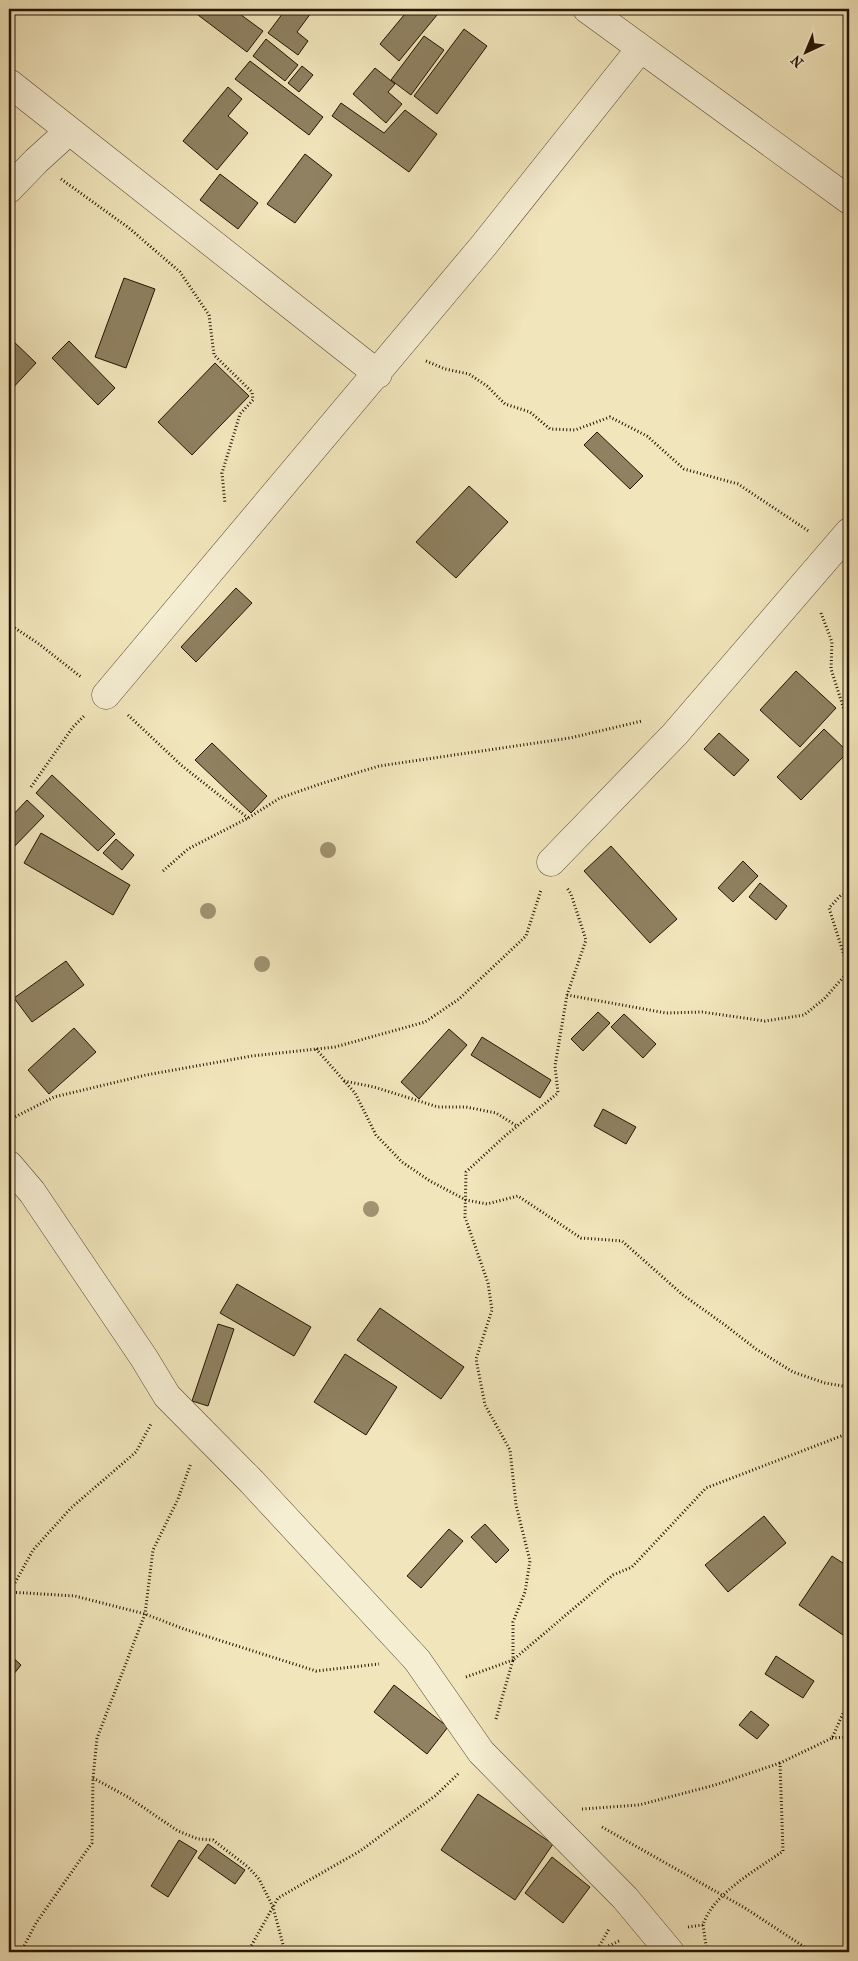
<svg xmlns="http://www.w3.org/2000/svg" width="858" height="1961" viewBox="0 0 858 1961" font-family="'IM FELL French Canon',serif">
<rect width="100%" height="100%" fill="#f1e5bb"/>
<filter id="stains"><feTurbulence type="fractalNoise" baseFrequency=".004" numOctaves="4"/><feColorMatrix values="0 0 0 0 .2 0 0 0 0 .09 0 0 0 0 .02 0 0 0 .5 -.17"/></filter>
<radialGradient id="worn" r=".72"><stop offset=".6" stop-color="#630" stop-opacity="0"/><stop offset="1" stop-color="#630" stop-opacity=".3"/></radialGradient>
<path fill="#8f8161" stroke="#241400" d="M203 9H233L263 31 247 52 198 15Z
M286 9H314L297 32 308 41 298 55 268 33Z
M409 9H442L399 61 380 44Z
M464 29 487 46 437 114 414 96Z
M424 36 444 50 411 95 391 80Z
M266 39 298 65 285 81 253 56Z
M250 61 323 117 309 135 235 79Z
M302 66 313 75 299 92 288 83Z
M375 68 395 84 388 92 402 104 386 123 353 94Z
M228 87 242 99 228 116 248 133 217 170 183 141Z
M341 103 384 133 405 110 437 134 409 172 332 116Z
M305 154 332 175 295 223 267 204Z
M220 174 258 203 238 229 200 200Z
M124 278 155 289 126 368 95 357Z
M9 337 36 363 9 392Z
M69 341 115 388 98 405 52 358Z
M215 363 249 396 192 455 158 422Z
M597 432 643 476 630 489 584 445Z
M469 486 508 522 456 578 416 542Z
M236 588 252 603 196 662 181 647Z
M796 671 836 708 800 747 760 710Z
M824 729 848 752 801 800 777 777Z
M719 733 749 760 734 776 704 749Z
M212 743 267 796 251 813 195 760Z
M52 775 115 834 98 851 36 793Z
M27 800 44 816 9 852V819Z
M41 833 130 885 113 915 24 863Z
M116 839 134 855 122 870 103 853Z
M611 846 677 919 650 943 584 871Z
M743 861 758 876 733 902 718 888Z
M760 883 787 906 776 920 749 897Z
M66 961 84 985 32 1022 14 998Z
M598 1012 610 1023 583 1051 571 1039Z
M624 1014 656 1044 643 1058 611 1027Z
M74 1028 96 1052 49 1094 28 1070Z
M449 1029 467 1045 419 1099 401 1082Z
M482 1037 551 1080 540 1098 471 1055Z
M603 1109 636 1127 626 1144 594 1126Z
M237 1284 311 1327 294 1356 220 1313Z
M380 1308 464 1367 441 1399 357 1340Z
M218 1324 234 1329 208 1406 192 1401Z
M345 1354 397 1387 366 1435 314 1402Z
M764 1516 786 1543 728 1592 705 1565Z
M485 1524 509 1550 496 1563 471 1537Z
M449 1529 463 1541 421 1588 407 1576Z
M832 1556 849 1567V1626L843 1635 799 1605Z
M9 1654 21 1665 9 1680Z
M776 1656 814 1681 803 1698 765 1674Z
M394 1685 448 1727 427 1754 374 1712Z
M751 1711 769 1725 757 1739 739 1725Z
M478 1794 553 1844 515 1900 441 1850Z
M179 1840 197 1851 168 1897 151 1886Z
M208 1844 245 1870 235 1884 198 1858Z
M552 1857 590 1887 563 1923 525 1893Z"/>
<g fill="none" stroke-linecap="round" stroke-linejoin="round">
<defs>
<path id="street" d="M587 9 849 200
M9 83 378 374
M9 189 36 161 69 131
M106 695 484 245 640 49
M551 862 675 734 849 532
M9 1165 32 1192 144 1358 167 1396 252 1482 417 1660 481 1752 625 1898 670 1952"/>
</defs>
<use href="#street" stroke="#57482f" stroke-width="29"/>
<path stroke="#241400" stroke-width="3" stroke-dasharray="1 2.5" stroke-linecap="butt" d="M61 179 129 228 180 272 209 315 214 355 252 392 253 400 240 414 222 473 225 504
M426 361 445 369 469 374 487 386 505 404 530 412 550 429 575 430 610 417 647 436 684 469 738 484 810 532
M821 613 832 642 831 669 849 725
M9 624 39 644 81 677
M128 715 181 765 248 818
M31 787 73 727 85 715
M163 871 188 849 248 818 280 798 320 784 379 766 570 738 642 721
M567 995 666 1013 702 1012 765 1021 804 1015 824 999 849 971 829 908 841 895 849 894
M316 1049 355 1093 376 1135 402 1162 430 1181 466 1200 487 1204 518 1196 581 1238 622 1241 683 1295 725 1325 756 1349 793 1372 825 1383 849 1387
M344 1081 374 1087 438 1107H466L496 1113 517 1126
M9 1120 54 1097 146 1075 252 1056 335 1047 425 1022 459 999 526 936 541 890
M9 1592 75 1596 145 1614 184 1629 316 1671 379 1664
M10 1592 33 1550 71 1508 136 1452 151 1424
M466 1677 513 1660V1622L525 1592 530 1561 516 1505 510 1450 485 1405 476 1359 492 1310 488 1283 465 1217 466 1172 505 1136 558 1093 555 1066 567 995 586 940 571 894 567 888
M496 1719 513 1660 613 1575 632 1567 706 1488 849 1433
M832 1738 849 1737
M93 1778 128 1797 178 1831 198 1839 213 1840 248 1867 259 1879 273 1907 285 1952
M582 1809 639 1805 715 1785 780 1763
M602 1827 745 1908 812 1952
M703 1925 707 1952
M688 1927 703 1925C713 1893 757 1870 783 1851L780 1763 832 1738 849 1700
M21 1952 36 1923 92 1843 93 1778 97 1738 145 1614 153 1550 178 1499 191 1463
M251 1952 250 1948 278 1898 360 1851 435 1796 459 1773
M596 1952 621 1940
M596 1952 609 1929"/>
<use href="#street" stroke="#f6eed3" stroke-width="28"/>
</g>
<g fill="#a19472">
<circle cx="328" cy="850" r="8"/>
<circle cx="208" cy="911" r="8"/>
<circle cx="262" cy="964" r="8"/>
<circle cx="371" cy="1209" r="8"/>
</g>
<rect width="858" height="1961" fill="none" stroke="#f1e5bb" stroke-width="30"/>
<rect x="10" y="10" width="838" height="1941" fill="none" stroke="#241400" stroke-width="2.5"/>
<rect x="15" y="15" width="828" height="1931" fill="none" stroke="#241400"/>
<g transform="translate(806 52) rotate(224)" stroke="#f6eed3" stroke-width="4" paint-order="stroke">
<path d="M0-4L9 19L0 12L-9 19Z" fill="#241400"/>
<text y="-8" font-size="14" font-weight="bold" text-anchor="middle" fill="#241400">N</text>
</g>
<rect width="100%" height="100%" filter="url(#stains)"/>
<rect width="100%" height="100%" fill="url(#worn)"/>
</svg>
